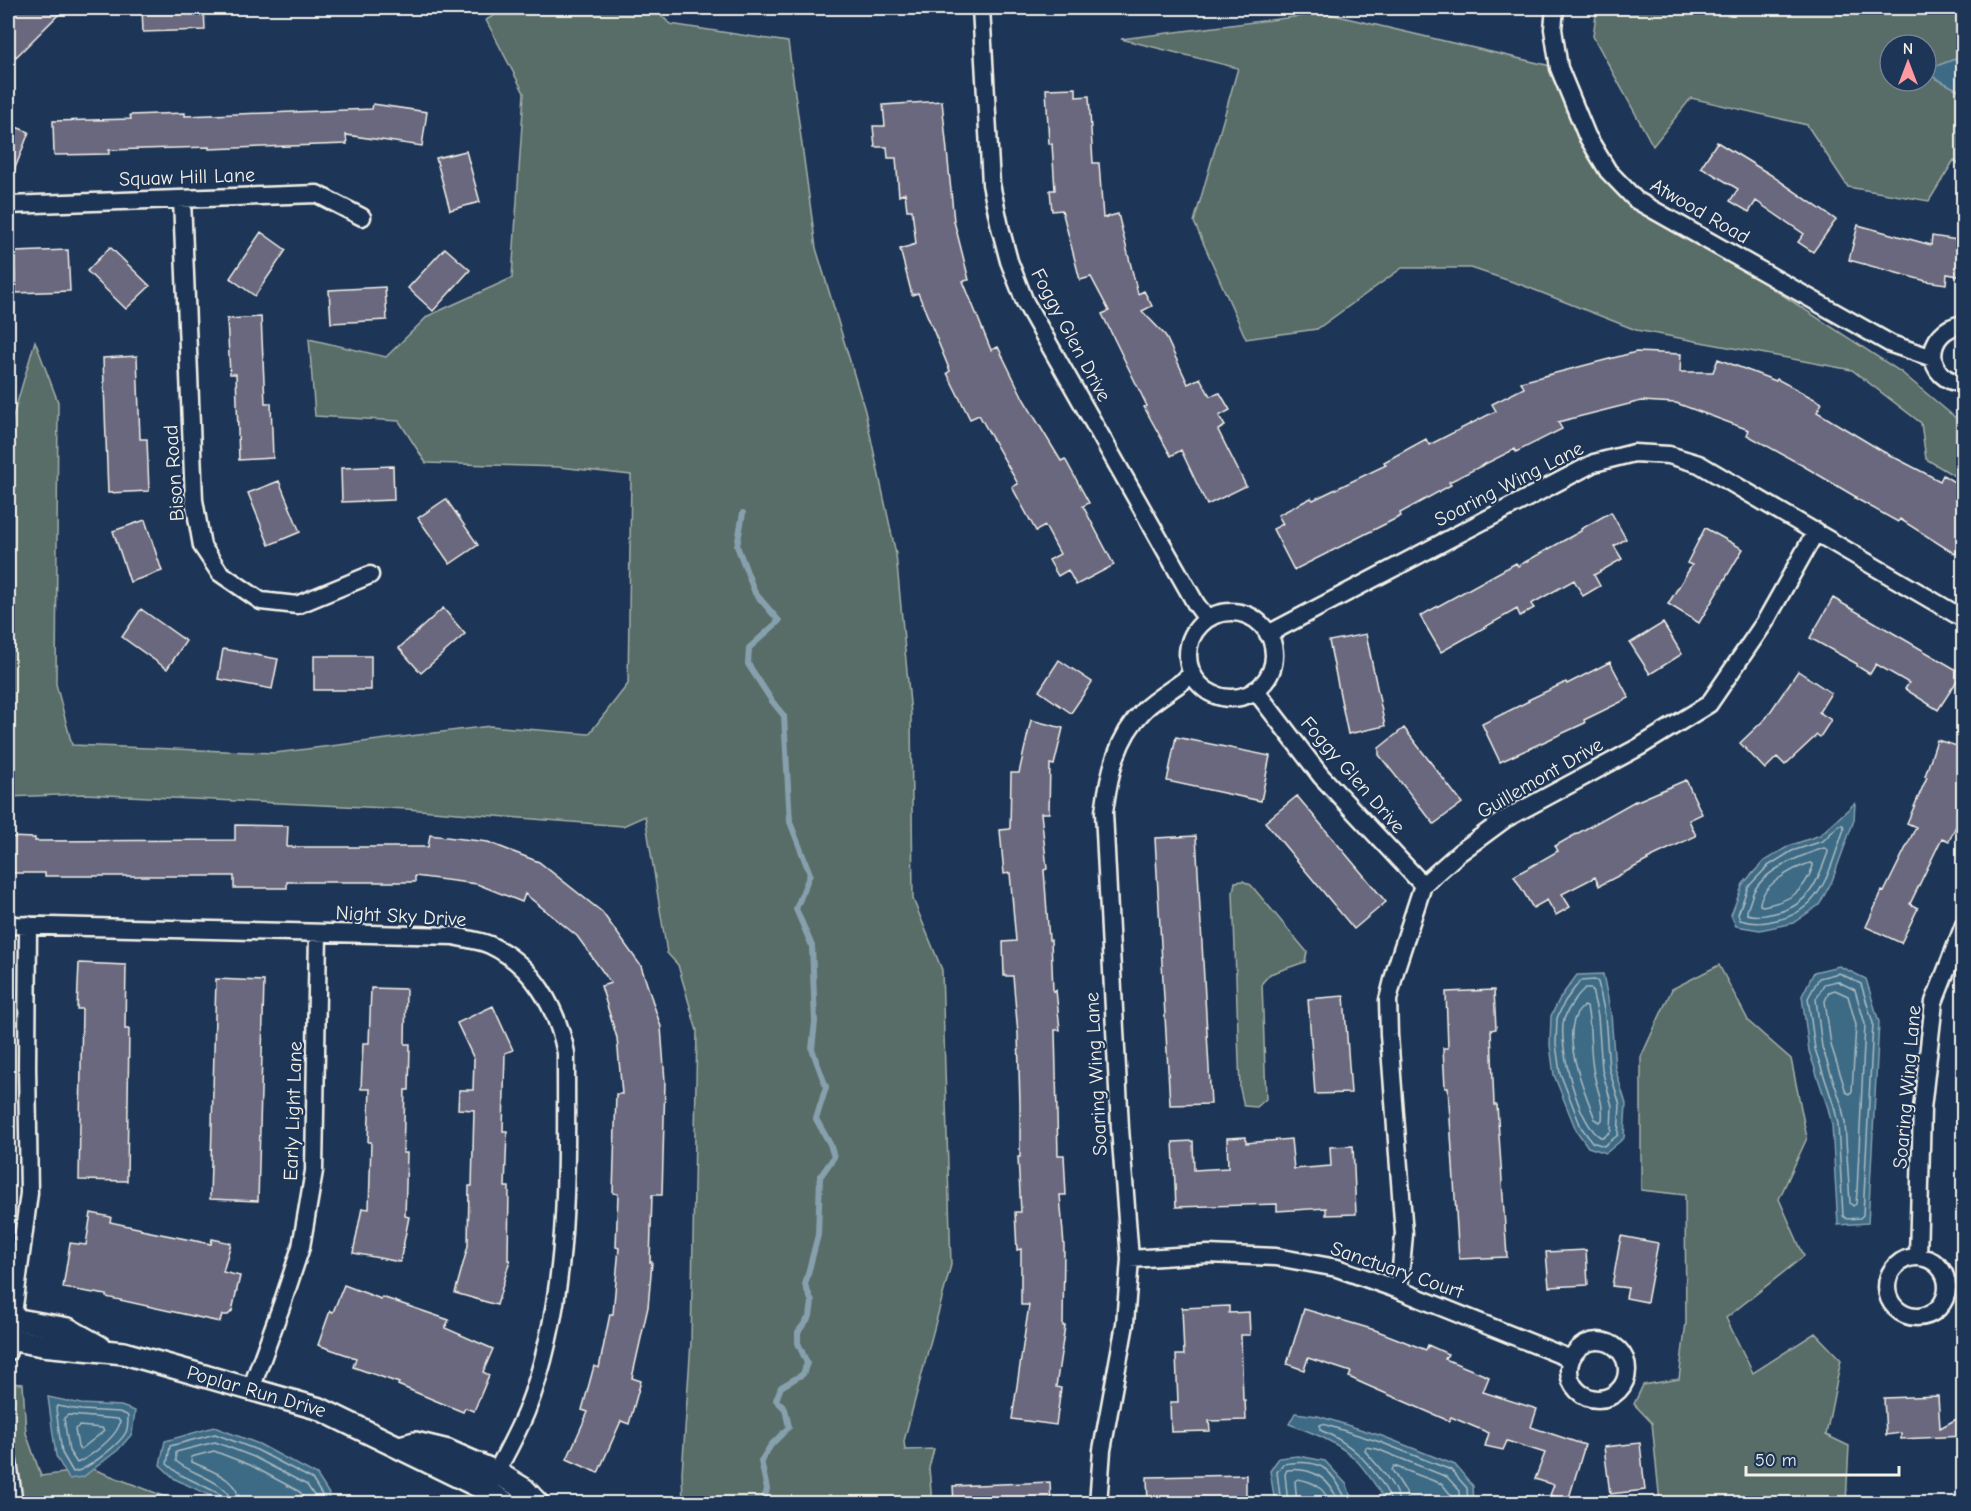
<svg xmlns="http://www.w3.org/2000/svg" width="1971" height="1511" viewBox="0 0 1971 1511" font-family="'Comic Neue',sans-serif">
<rect width="100%" height="100%" fill="#1d3557"/>
<filter id="ink" filterUnits="userSpaceOnUse"><feTurbulence type="fractalNoise" baseFrequency=".0167" numOctaves="2"/><feDisplacementMap in="SourceGraphic" scale="12" xChannelSelector="R" yChannelSelector="G"/><feConvolveMatrix kernelMatrix="1 2 1 2 8 2 1 2 1" color-interpolation-filters="sRGB"/></filter>
<g filter="url(#ink)">
<path fill="#586d68" stroke="#a6afa8" stroke-width="1.5" d="M507 8H654L670 24 788 42 816 248 865 411 896 554 911 714 913 899 942 970 951 1265 904 1441 905 1450 934 1449 929 1468 932 1503H683L682 1473 691 1342 697 1031 678 965 667 953 645 816 623 826 407 809 84 794 8 797V434L35 341 58 402 56 684 72 745 275 753 490 726 589 734 628 684 631 475 559 467 426 463 399 421 315 416 309 339 386 357 428 316 512 278 524 93 486 20Z
M1597 8H1963V59H1955L1926 70V45H1890V81H1926V73L1958 90H1963V168L1954 160 1929 201 1848 187 1807 125 1691 98 1653 146 1593 36Z
M1325 13 1559 68 1587 136 1636 200 1901 372 1963 424V481L1926 459 1921 423 1852 370 1636 330 1522 285 1471 268H1402L1317 329 1246 339 1194 222 1238 68 1121 39Z
M1243 881 1251 885 1307 952 1305 962 1270 974 1262 983 1266 1099 1257 1107 1244 1106 1240 1089 1233 892 1235 882Z
M1719 965 1749 1022 1791 1059 1807 1138 1779 1199 1804 1256 1726 1318 1753 1373 1815 1333 1841 1360 1826 1435 1849 1446 1846 1503H1660L1652 1423 1634 1404 1643 1385 1679 1379 1686 1322 1685 1195 1641 1190V1057L1672 989Z
M8 1383 23 1384 26 1433 41 1476 93 1469 182 1503H8Z"/>
<path fill="#3e6a85" stroke="#87a0ad" stroke-width="1.5" d="M1955 59H1963V90H1958L1926 73V70Z
M1855 803 1854 820 1832 881 1819 905 1793 923 1760 930 1736 926 1731 915 1743 884 1764 861 1789 846 1820 835Z
M1839 966 1866 979 1879 1022 1868 1223 1838 1225 1832 1125 1828 1108 1809 1051 1802 996 1814 972Z
M1603 974 1611 1014 1615 1068 1626 1104 1624 1138 1606 1153 1588 1147 1576 1130 1554 1075 1550 1045 1551 1016 1560 998 1577 975Z
M48 1397 81 1404 121 1406 135 1411 132 1434 118 1450 83 1477 69 1479 56 1456Z
M1295 1413 1318 1416 1382 1436 1455 1465 1473 1486 1474 1503H1387C1377 1488 1367 1470 1353 1457 1335 1441 1311 1432 1289 1424Z
M214 1427 259 1444 317 1475 329 1494 328 1503H220L215 1498 175 1479 160 1465 165 1441Z
M1298 1456 1325 1461 1347 1485 1353 1503H1275L1270 1471 1279 1458Z"/>
<g fill="none" stroke-linecap="round" stroke-linejoin="round">
<path stroke="#abbbc0" stroke-width="1.5" d="M1839 825H1843L1844 829C1830 868 1823 910 1777 920 1764 923 1754 924 1740 920L1738 914 1748 887 1768 866 1792 851 1823 841Z
M1824 848 1827 849 1828 852C1818 881 1809 906 1775 913 1765 915 1757 917 1747 914V911C1749 905 1751 899 1753 893 1765 869 1800 856 1824 848Z
M1810 863 1813 864V866C1804 893 1789 901 1763 906L1760 905C1760 886 1793 868 1810 863Z
M1839 973 1861 984 1873 1023 1863 1215 1860 1218 1847 1219 1843 1216 1838 1124 1834 1106 1815 1049 1808 998 1819 978Z
M1595 980 1598 982 1605 1015 1609 1069 1620 1105 1618 1135 1604 1146 1592 1142 1581 1127 1560 1073 1556 1044 1557 1018 1565 1001 1580 981Z
M1837 981 1855 990 1865 1024 1857 1191 1856 1204 1853 1206 1850 1203 1845 1123 1841 1103 1822 1047 1816 999 1824 984Z
M1585 988H1590L1592 990 1598 1016 1602 1070 1612 1106 1611 1131 1603 1138C1579 1131 1557 1042 1564 1019 1568 1008 1577 995 1585 988Z
M1835 990 1848 996 1856 1025 1852 1091 1850 1094 1846 1092 1831 1045 1825 1001 1829 992Z
M1584 1006 1587 1007C1592 1029 1589 1052 1594 1074 1597 1090 1604 1103 1602 1120L1600 1122 1595 1119C1585 1092 1555 1027 1584 1006Z
M57 1406 81 1410 119 1412 127 1415 128 1417C128 1422 128 1428 126 1432 120 1444 86 1471 73 1472L62 1453 56 1409Z
M68 1415 118 1419 120 1422C118 1436 90 1457 77 1463L69 1451 64 1418Z
M79 1426 102 1428 104 1431 80 1450 78 1447 75 1429Z
M224 1504 223 1498 218 1493 179 1474 167 1464 170 1446 215 1434 257 1450 312 1479 322 1495 323 1504
M231 1504C230 1481 191 1475 176 1461V1452L215 1442 254 1457 307 1485 315 1497V1504
M240 1504C239 1478 211 1471 192 1462L191 1457 214 1451 250 1465 300 1492 306 1504
M1281 1504 1277 1472 1283 1464C1293 1462 1313 1461 1322 1467 1334 1474 1343 1491 1347 1504
M1288 1504 1285 1474 1287 1470C1313 1467 1331 1479 1339 1504
M1297 1504 1295 1481 1298 1479C1314 1482 1324 1487 1330 1504
M1391 1504C1390 1490 1367 1462 1357 1453 1347 1444 1332 1435 1320 1430V1425L1323 1424 1380 1442 1451 1470 1467 1488 1468 1504
M1399 1504C1398 1486 1376 1464 1365 1451L1366 1447 1377 1449 1447 1477 1460 1491V1504
M1408 1504 1406 1492 1392 1470 1394 1466 1442 1484 1451 1495V1504"/>
<path stroke="#87a0ad" stroke-width="6" d="M743 513 737 546 755 593 779 621 749 648 748 664 772 701 784 716 790 822 810 874 796 909 812 946 815 1022 812 1049 826 1087 816 1119 830 1144 834 1157 820 1177 818 1235 805 1285 812 1302 810 1316 798 1332V1343L807 1363 803 1374 781 1387 776 1400 785 1409 789 1427 771 1445 761 1461 767 1489 763 1504"/>
</g>
<path fill="#6a687e" stroke="#f4f1e8" stroke-width="1.5" d="M17 8H65L16 57 8 49V17Z
M142 8H204L205 30 143 32Z
M1076 88V97L1089 96 1093 163H1099L1103 218 1118 214 1138 294 1144 291 1152 306 1142 311 1165 335 1188 384 1200 378 1210 396 1220 393 1230 410 1219 416 1225 426 1218 430 1246 486 1207 505 1181 450 1171 456 1144 407 1147 406 1102 314 1109 311 1091 277 1080 280 1062 210 1052 211 1050 190H1055L1052 144H1049L1046 89Z
M942 101 954 221 969 280 963 281 991 350 998 347 1024 400 1061 461 1065 459 1089 503 1083 506 1114 565 1076 585 1068 570 1058 576 1049 560 1060 554 1045 526 1036 531 1012 487 1018 484 979 415 970 419 947 373 950 371 918 293 912 295 900 249 916 244 912 210H907L905 193 899 196 896 158H888L887 147H875L873 126H885L883 105Z
M373 104 427 112 422 146 346 135 347 144 209 149V147L109 150V154L54 155 53 121 131 119 130 115 185 113V116L372 109Z
M8 124 29 132 9 184H8Z
M1717 142 1771 175 1836 220 1813 252 1798 242 1804 234 1756 201 1749 212 1730 201 1738 189 1701 167Z
M466 151 480 202 450 210 436 158Z
M1858 225 1931 245 1932 236 1964 241V277L1947 274 1946 284 1926 281 1849 260Z
M261 232 286 250 255 296 230 278Z
M110 247 150 286 126 309 87 271Z
M445 248 470 270 433 311 408 288Z
M68 250 70 291 16 293 14 252Z
M385 287 387 320 331 323 329 290Z
M261 317 265 403H271L273 458 239 460 236 374H230L227 319Z
M1636 352 1681 354 1680 372H1713L1718 359 1776 381 1777 379 1822 403 1817 412 1882 451 1940 481 1943 475 1964 488V542L1955 554 1900 519 1898 522 1855 498 1856 497 1800 464 1747 435 1749 430 1676 403 1641 401 1558 422 1562 429 1516 452 1515 449 1449 482 1451 485 1400 513 1401 516 1294 570 1273 529 1283 524 1278 515 1311 498 1313 500 1386 465 1384 462 1426 439 1429 445 1496 411 1492 404 1524 388 1521 382Z
M137 356 140 439H147L149 491 108 493 103 358Z
M393 466 394 500 342 502 341 468Z
M279 481 300 532 269 545 248 493Z
M446 499 478 545 450 564 418 518Z
M1611 512 1626 539 1614 546 1622 559 1594 575 1600 586 1583 596 1574 580 1531 604 1534 608 1520 616 1517 609 1441 652 1420 616 1516 563 1518 566 1581 531V529Z
M145 520 162 571 130 582 113 531Z
M1705 528 1743 549 1699 623 1668 604 1692 565 1687 563Z
M1833 598 1962 673 1938 710 1905 689 1909 683 1876 664 1870 674 1857 666V664L1810 638Z
M443 608 465 634 421 673 399 648Z
M141 609 186 641 167 669 122 637Z
M1663 623 1682 654 1650 674 1630 643Z
M1366 634 1385 726 1348 734 1329 641Z
M223 649 278 659 272 689 218 679Z
M314 656H371V690H314Z
M1059 660 1092 682 1071 713 1039 691Z
M1610 662 1629 698 1584 720 1585 723 1500 762 1482 724 1529 701 1528 700 1566 682 1567 684Z
M1798 671 1831 693 1819 712 1831 720 1820 737 1817 735 1785 765 1777 757 1765 769 1740 743 1766 718Z
M1031 720 1063 728 1054 765 1050 764 1049 813H1041L1047 869 1044 870 1049 940H1051L1053 991 1056 990 1060 1030H1055L1058 1155H1064L1066 1195H1060L1064 1246 1063 1326H1065L1056 1387 1061 1388 1056 1425 1012 1419 1029 1305H1021V1249L1017 1250 1015 1212H1021L1018 1157H1020V1104L1018 1034 1013 976H1004L1003 942 1016 941 1010 873 1004 874 1000 830 1010 829 1011 773H1019Z
M1404 728 1462 803 1434 824 1379 755V748Z
M1176 737 1270 756 1261 801 1167 781Z
M1937 740 1964 748V809L1949 841 1942 838 1910 904 1918 908 1901 943 1866 927 1882 891 1884 892 1916 827 1907 823 1927 777 1925 776Z
M1686 780 1702 814 1689 820 1696 836 1647 859 1648 860 1599 886 1595 877 1562 894 1570 907 1556 915 1547 900 1533 908 1514 876 1558 851 1555 846 1635 801V802Z
M1297 796 1386 902 1354 929 1265 822Z
M235 825 288 826 287 847H428L430 835 488 842 539 862 602 912 641 966 661 1027 665 1081 662 1195H652L650 1262H652L648 1307 632 1378 641 1381 629 1424 621 1421 598 1473 567 1459 588 1412 582 1410 594 1366 599 1368 610 1314H613L619 1248 616 1247 618 1194 613 1193 616 1094H622L617 1038 601 986 611 983 577 936 525 894 522 902 477 884 415 876V882H287V888H234V876H45V873H8V837L35 838V841L235 840Z
M1196 836 1211 1104 1170 1105 1155 838Z
M79 963 126 965 125 1029H129L127 1181 79 1180 82 1009H77Z
M216 979 264 981 258 1201 210 1199Z
M371 988 406 989 405 1044H410L409 1090H405L403 1153H407L405 1216 409 1217 400 1262 353 1253 362 1208 369 1209 371 1142H368L370 1089H361L363 1043H369Z
M1494 990 1496 1029 1491 1030 1494 1105H1497L1507 1257 1459 1259 1448 1088H1445L1443 1048H1448L1446 992Z
M1344 996 1351 1093 1315 1094 1308 999Z
M493 1006 513 1050 505 1053 503 1131H507L505 1187H509L508 1260H510L497 1305 455 1293 468 1246 469 1186H472L474 1110 458 1109 459 1090H473L474 1059 457 1023Z
M1246 1137V1143L1291 1139 1294 1169 1331 1166 1330 1147 1353 1146 1356 1214 1326 1215V1208L1277 1211V1204L1176 1207 1173 1142 1193 1141 1194 1170 1228 1168 1227 1138Z
M91 1213 111 1217 110 1222 142 1229 141 1230 211 1244 212 1239 231 1243 223 1272 240 1276 232 1311 228 1315H222L220 1322 106 1297V1295L63 1288 70 1243 86 1245Z
M1621 1236 1658 1243 1647 1302 1626 1298 1628 1288 1612 1286Z
M1586 1250 1588 1285 1549 1287 1546 1252Z
M344 1285 381 1299 382 1297 449 1320 445 1328 493 1349 483 1372 489 1375 474 1411 465 1408 463 1412 398 1385 399 1383 353 1367 356 1358 318 1345 330 1311 333 1312Z
M1229 1306V1313L1249 1312 1250 1335H1241L1243 1400H1245L1246 1420 1209 1421 1210 1431 1171 1432 1170 1402H1178L1176 1355H1184L1182 1308Z
M1304 1309 1375 1330 1426 1350 1428 1345 1448 1354 1445 1359 1489 1377 1483 1392 1537 1409 1531 1427 1585 1445 1568 1501 1550 1495 1554 1485 1535 1479 1545 1453 1507 1441 1503 1450 1485 1446 1489 1433 1451 1417 1449 1421 1364 1384 1349 1377 1351 1372 1308 1358 1304 1370 1287 1364Z
M1938 1396 1940 1428 1964 1415V1436L1901 1439V1433L1886 1435 1884 1398Z
M1640 1443 1645 1490 1610 1494 1604 1447Z
M1246 1475V1503H1148L1147 1477Z
M1050 1482 1051 1503H954L953 1486Z"/>
<g fill="none" stroke-linecap="round" stroke-linejoin="round">
<defs>
<path id="minor" d="M981 8 991 184 1000 227 1009 261 1025 302 1196 604 1207 619
M1555 8 1553 29 1559 68 1587 136 1608 171 1636 200 1891 344 1933 358
M182 199 194 500 202 546 220 573 261 601 297 605 370 575
M8 205 317 194 362 217
M1964 324C1921 330 1925 383 1964 383
M1188 655a43 43 0 1 1 86 0a43 43 0 1 1-86 0Z
M1268 634 1594 463 1634 453 1669 455 1699 464 1964 619
M1255 690 1321 776 1423 885
M8 925 454 936C465 939 479 940 490 945 533 965 557 1008 566 1053 566 1173 571 1298 526 1412 516 1436 503 1459 491 1482
M1918 1257 1922 1109 1934 1002 1964 925
M1887 1287a30 30 0 1 1 60 0a30 30 0 1 1-60 0Z
M1130 1259 1208 1254 1276 1257 1337 1268 1399 1290 1571 1359
M1399 1290 1404 1234 1389 1035 1388 1000 1396 968 1423 885 1459 853 1505 819 1639 747 1709 704 1765 622 1816 531
M1569 1370a29 29 0 1 1 58 0a29 29 0 1 1-58 0Z
M8 1352 29 1193 27 1067 28 925
M251 1389 281 1307 301 1247 314 1171 318 933
M8 1462 14 1504
M1098 1504 1102 1450 1125 1324 1130 1259 1120 1128 1104 812C1109 775 1116 738 1144 710 1156 698 1177 687 1192 674"/>
<g id="tertiary">
<path d="M8 1318 68 1329 100 1347"/>
<path id="s1" d="M8 1339 42 1345 124 1353 320 1409 486 1490 507 1504"/>
<path d="M400 1447 415 1443 448 1451 496 1472 524 1489 538 1504"/>
</g>
</defs>
<use href="#minor" stroke="#f4f1e8" stroke-width="21"/>
<use href="#tertiary" stroke="#f4f1e8" stroke-width="26"/>
<use href="#minor" stroke="#1d3557" stroke-width="16"/>
<use href="#tertiary" stroke="#1d3557" stroke-width="21"/>
</g>
</g>
<g text-anchor="middle" dominant-baseline="central" stroke-width="4.5" stroke-linejoin="round" paint-order="stroke">
<g font-size="20" fill="#f4f1e8" stroke="#1d3557">
<text transform="translate(187 177) rotate(-2)">Squaw Hill Lane</text>
<text transform="translate(1700 211) rotate(30)">Atwood Road</text>
<text transform="translate(1071 335) rotate(62)">Foggy Glen Drive</text>
<text transform="translate(174 473) rotate(-94)">Bison Road</text>
<text transform="translate(1509 484) rotate(-27)">Soaring Wing Lane</text>
<text transform="translate(1353 775) rotate(49)">Foggy Glen Drive</text>
<text transform="translate(1540 778) rotate(-30)">Guillemont Drive</text>
<text transform="translate(401 916) rotate(3)">Night Sky Drive</text>
<text transform="translate(1096 1074) rotate(-93)">Soaring Wing Lane</text>
<text transform="translate(1907 1087) rotate(-85)">Soaring Wing Lane</text>
<text transform="translate(293 1111) rotate(-88)">Early Light Lane</text>
<text transform="translate(1397 1270) rotate(19)">Sanctuary Court</text>
<text stroke="none"><textPath href="#s1" startOffset="255">Poplar Run Drive</textPath></text>
</g>
</g>
<rect width="1971" height="1511" fill="none" stroke="#1d3557" stroke-width="30"/>
<rect x="15" y="15" width="1941" height="1481" fill="none" stroke="#f4f1e8" stroke-width="2" filter="url(#ink)"/>
<g transform="translate(1908 63)"><circle r="28" fill="#1d3557" stroke="#738091" stroke-width="1.5"/>
<path d="M0-4.5L10 22L0 15L-10 22Z" fill="#ff9aa2"/>
<text y="-9" font-size="16" font-weight="bold" text-anchor="middle" fill="#f4f1e8">N</text>
</g>
<path d="M1746 1466v9h153v-9" fill="none" stroke="#f4f1e8" stroke-width="3"/>
<text x="1755" y="1466" font-size="18" fill="#f4f1e8" stroke="#1d3557" stroke-width="4.5" paint-order="stroke">50 m</text>
</svg>
